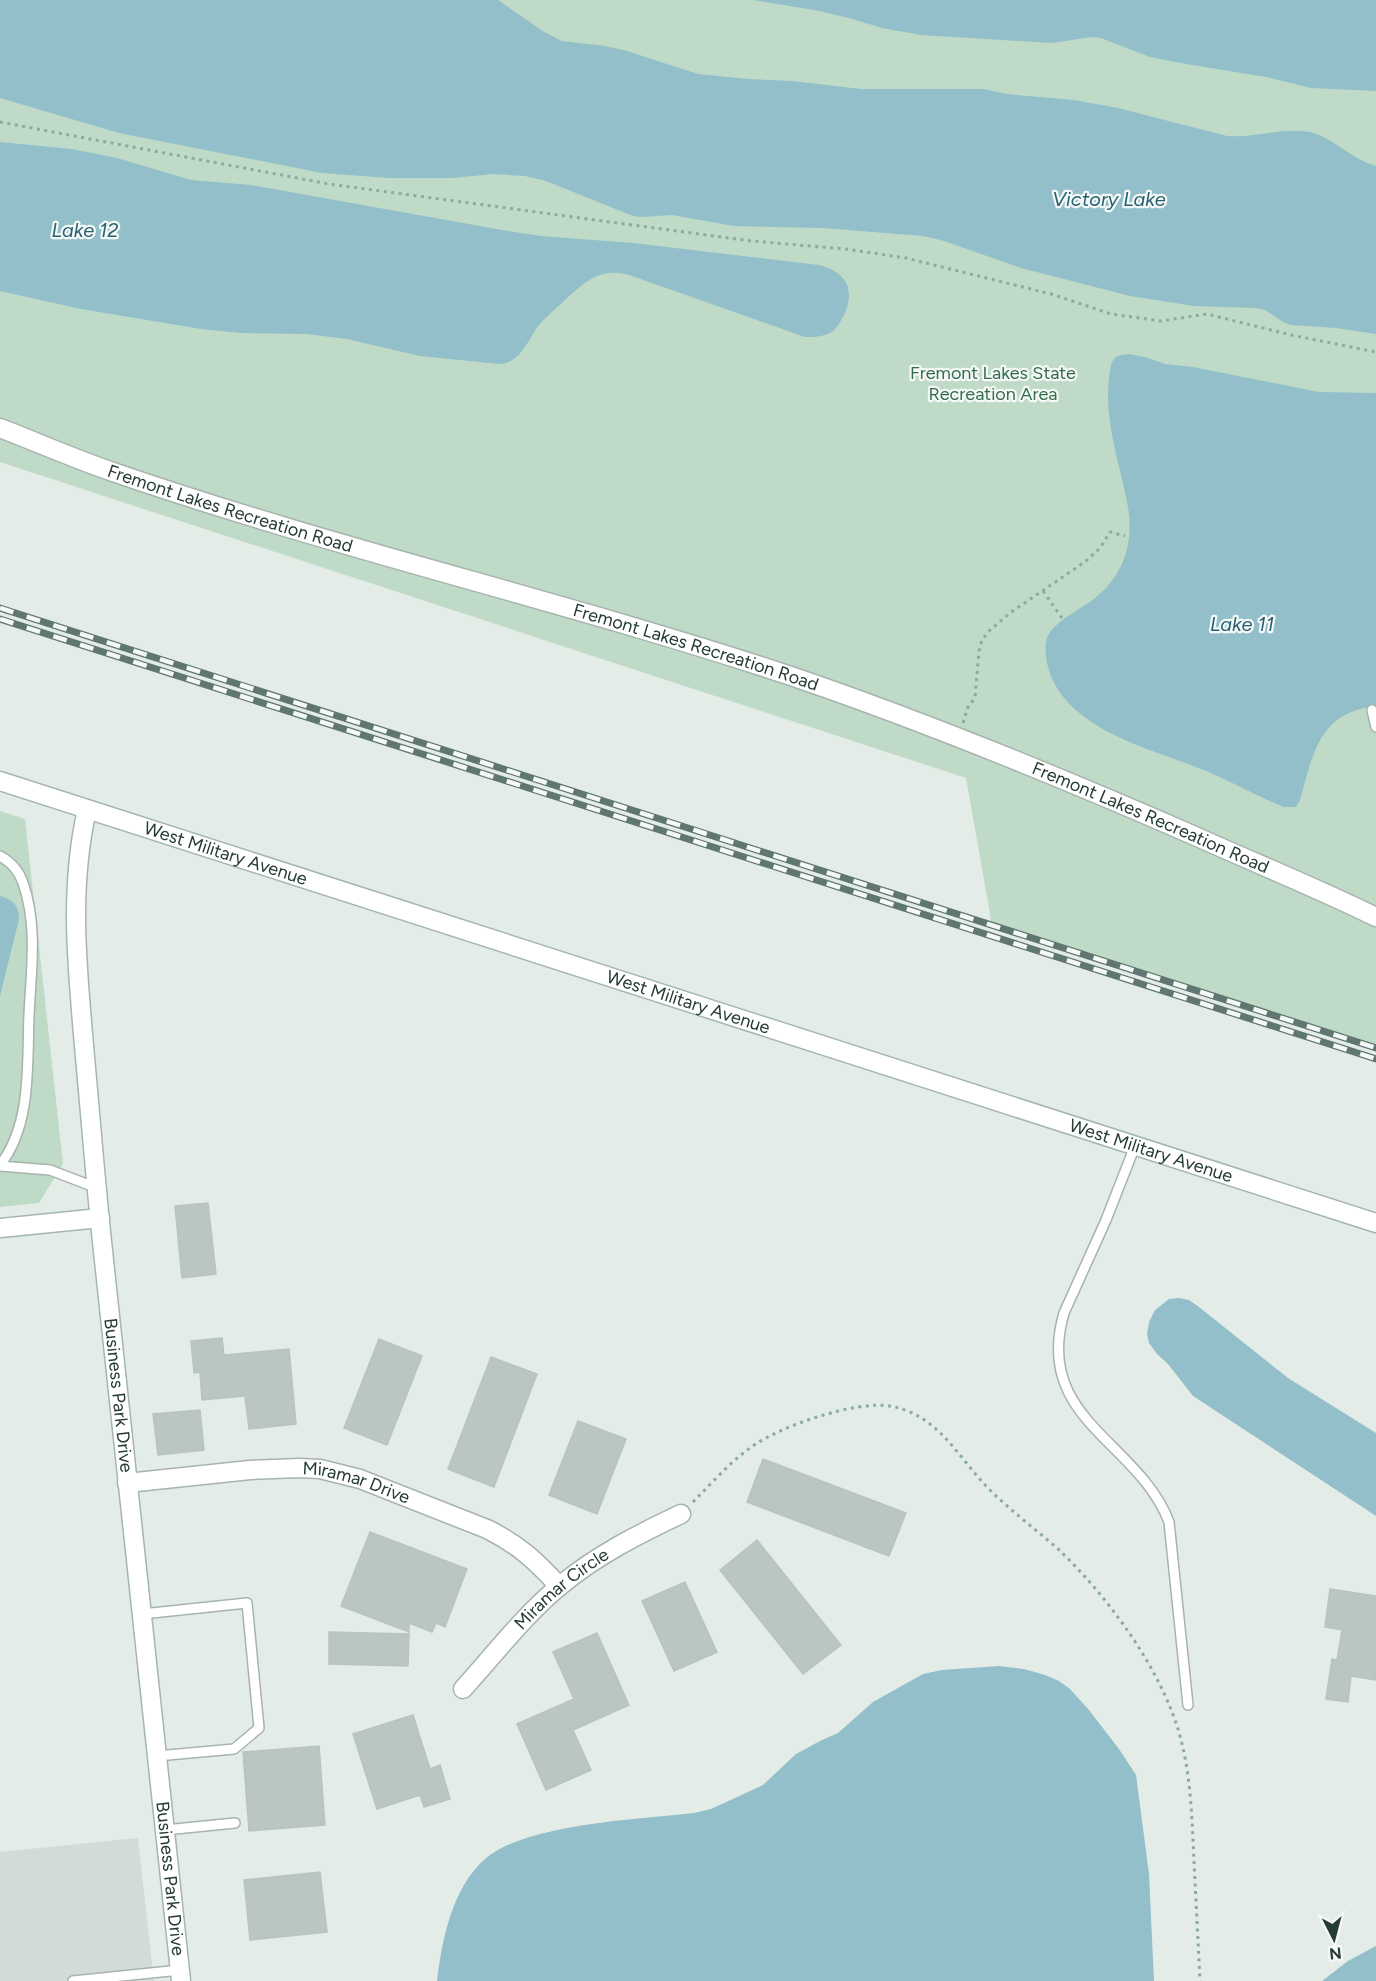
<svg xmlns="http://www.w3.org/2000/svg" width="1376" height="1981" viewBox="0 0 1376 1981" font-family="Figtree,sans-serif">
<rect width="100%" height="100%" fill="#e4ece8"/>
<path fill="#d2dbd7" d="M138 1838 154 1981H0V1852Z"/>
<path fill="#bfdac7" d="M0 0H1376V1048L992 925 966 778 0 462Z
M0 811 25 819 63 1164 39 1203 0 1207Z"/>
<path fill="#92bfca" d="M0 0H498L544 32 562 41 605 46 627 51 698 74 748 79 792 81 861 89H984L1006 94 1074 100 1118 108 1227 136C1255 138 1282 127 1310 132 1332 137 1351 159 1376 166V334L1336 328 1290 325 1283 322 1265 310 1256 308 1194 306 1130 296 1021 268 944 241 923 236 823 228 734 226 672 215 641 217 633 216 546 181 525 176 494 174 452 178H389L322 173 119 133 0 98Z
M753 0H1376V91L1311 88 1266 77 1186 64 1150 57 1101 38 1092 37 1052 43 921 35 882 28 849 18 814 10Z
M0 142 72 149 117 158 191 180 251 185 502 230 541 236 633 243 819 265C846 272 856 289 844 315 841 320 838 327 833 331 825 337 814 337 805 337L632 276C601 266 586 281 564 301 556 308 547 316 540 324 528 338 522 363 499 364L420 356 347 339 306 334 241 333 201 329 81 309 0 291Z
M1130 354 1148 358 1165 364 1193 367 1319 392 1376 393V706C1319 712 1313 754 1300 800L1296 807H1284C1257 796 1232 782 1206 771 1151 748 1062 730 1047 663 1045 652 1044 641 1050 632 1061 618 1079 610 1094 599 1125 575 1135 540 1127 502 1119 461 1104 420 1109 377 1110 371 1110 364 1114 359 1118 354 1125 355 1130 354Z
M0 896C13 900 19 905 19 919L0 996Z
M1179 1298 1189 1300 1199 1307 1288 1378 1376 1433V1516L1193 1396 1168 1364 1157 1354 1149 1343 1147 1334 1149 1322 1155 1310 1169 1299Z
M999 1666 1024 1669 1045 1675 1059 1681 1070 1689 1089 1710 1119 1749 1136 1775 1149 1874 1154 1981H437C442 1940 452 1888 485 1859 525 1824 640 1819 694 1813L711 1809 763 1785 796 1754 820 1741 838 1733 873 1702 923 1674 942 1670Z
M1376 1946V1981H1322L1348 1961Z"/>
<path fill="#b9c6c1" stroke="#b7c4bf" stroke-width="1.5" d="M208 1203 216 1274 182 1278 175 1206Z
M222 1338 224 1355 289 1349 296 1424 249 1429 245 1396 202 1400 200 1372 194 1373 191 1341Z
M379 1339 422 1356 387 1445 344 1428Z
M491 1357 537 1374 494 1487 448 1469Z
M200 1410 204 1450 158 1455 153 1414Z
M578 1421 626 1439 597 1514 549 1495Z
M763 1459 906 1513 889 1556 747 1502Z
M370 1532 467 1569 445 1627 436 1623 432 1632 409 1623V1632L341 1606Z
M757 1540 841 1645 803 1674 720 1570Z
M685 1582 717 1652 674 1671 642 1601Z
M1330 1589 1376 1596V1680L1351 1676 1348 1702 1326 1699 1332 1659 1337 1660 1342 1630 1325 1627Z
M329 1632 409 1634 408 1666 329 1664Z
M597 1633 629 1705 573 1730 591 1770 546 1790 517 1724 574 1699 553 1652Z
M413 1715 430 1769 440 1765 450 1799 424 1807 420 1795 377 1809 353 1734Z
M319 1746 325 1825 249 1831 243 1752Z
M320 1872 327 1932 250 1940 244 1880Z"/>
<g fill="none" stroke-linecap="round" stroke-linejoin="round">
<defs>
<path id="lane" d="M1372 710 1376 727
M0 856C11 862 19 871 23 883 38 925 31 972 29 1015 27 1063 32 1125 0 1165
M1135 1146 1106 1220 1064 1313C1033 1419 1139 1442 1169 1522L1188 1705
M0 1166 50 1170 97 1188
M142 1614 247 1603 259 1728 234 1749 157 1756
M165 1830 235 1823
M73 1981 180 1970"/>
<g id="street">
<path id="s1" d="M0 428C39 443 77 460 116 473 337 549 564 601 785 674 924 721 1060 777 1195 836 1255 863 1317 888 1376 917"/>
<path id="s2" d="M127 1483 250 1470 299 1468 320 1469 360 1479 487 1529C519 1545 535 1560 559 1586"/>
<path id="s3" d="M463 1689C494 1655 525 1614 561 1585 597 1555 639 1534 681 1514"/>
</g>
<g id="secondary">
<path id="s4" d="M0 781 1376 1223"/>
<path id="s5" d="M87 810C68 892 78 974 85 1057 91 1122 96 1187 103 1251 129 1495 156 1738 181 1981"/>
<path d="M0 1228 100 1218"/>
</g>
</defs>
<use href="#lane" stroke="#a7b3af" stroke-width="12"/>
<use href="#street" stroke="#a7b3af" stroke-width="21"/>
<use href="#secondary" stroke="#a3b6b0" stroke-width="21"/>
<path stroke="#88aba2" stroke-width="3" stroke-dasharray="3 4.5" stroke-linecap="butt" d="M0 122 329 184 751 241 846 249 906 258 1051 294 1111 314 1161 321 1207 314 1291 335 1376 352
M1043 591 1062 618
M963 723 968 707 975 698 979 651 982 640 989 631 1010 613 1086 561 1100 548 1110 532 1125 536
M693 1502C711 1484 729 1463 750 1448 777 1427 856 1400 890 1406 941 1415 959 1461 994 1494 1014 1513 1036 1530 1057 1548 1107 1595 1162 1670 1180 1736 1191 1776 1192 1819 1194 1861 1196 1901 1198 1941 1200 1981"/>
<use href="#lane" stroke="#fff" stroke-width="9"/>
<use href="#street" stroke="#fff" stroke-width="18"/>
<use href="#secondary" stroke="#fff" stroke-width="18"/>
<defs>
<path id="rail" d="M0 608 1376 1048
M0 619 1376 1059"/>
</defs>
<use href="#rail" stroke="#607671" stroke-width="7"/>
<use href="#rail" stroke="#f4f8f6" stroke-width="4.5" stroke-dasharray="14" stroke-linecap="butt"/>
</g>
<g text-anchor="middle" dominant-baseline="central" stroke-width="4.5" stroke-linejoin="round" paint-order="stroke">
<g font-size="18" fill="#346d4c" stroke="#f4f8f6">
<text x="993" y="373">Fremont Lakes State<tspan x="993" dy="21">Recreation Area</tspan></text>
</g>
<g font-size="18" fill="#253b36" stroke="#f4f8f6">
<text stroke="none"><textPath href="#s1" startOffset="244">Fremont Lakes Recreation Road</textPath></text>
<text stroke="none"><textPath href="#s1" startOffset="730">Fremont Lakes Recreation Road</textPath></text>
<text stroke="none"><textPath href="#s1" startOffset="1216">Fremont Lakes Recreation Road</textPath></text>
<text stroke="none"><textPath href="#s4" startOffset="237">West Military Avenue</textPath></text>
<text stroke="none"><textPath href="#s4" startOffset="723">West Military Avenue</textPath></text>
<text stroke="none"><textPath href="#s4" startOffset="1209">West Military Avenue</textPath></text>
<text stroke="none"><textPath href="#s5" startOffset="588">Business Park Drive</textPath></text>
<text stroke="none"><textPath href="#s2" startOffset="232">Miramar Drive</textPath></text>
<text stroke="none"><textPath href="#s3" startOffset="141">Miramar Circle</textPath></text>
<text stroke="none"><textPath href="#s5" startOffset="1074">Business Park Drive</textPath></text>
</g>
<g font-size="20" font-style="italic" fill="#266170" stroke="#f4f8f6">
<text x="1109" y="199">Victory Lake</text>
<text x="85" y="230">Lake 12</text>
<text x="1242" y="624">Lake 11</text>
</g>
</g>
<g transform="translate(1334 1939) rotate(174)" stroke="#f4f8f6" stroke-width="4.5" paint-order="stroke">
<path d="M0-4.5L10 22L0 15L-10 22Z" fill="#253b36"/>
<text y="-9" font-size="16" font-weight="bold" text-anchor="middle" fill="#253b36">N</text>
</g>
</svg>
